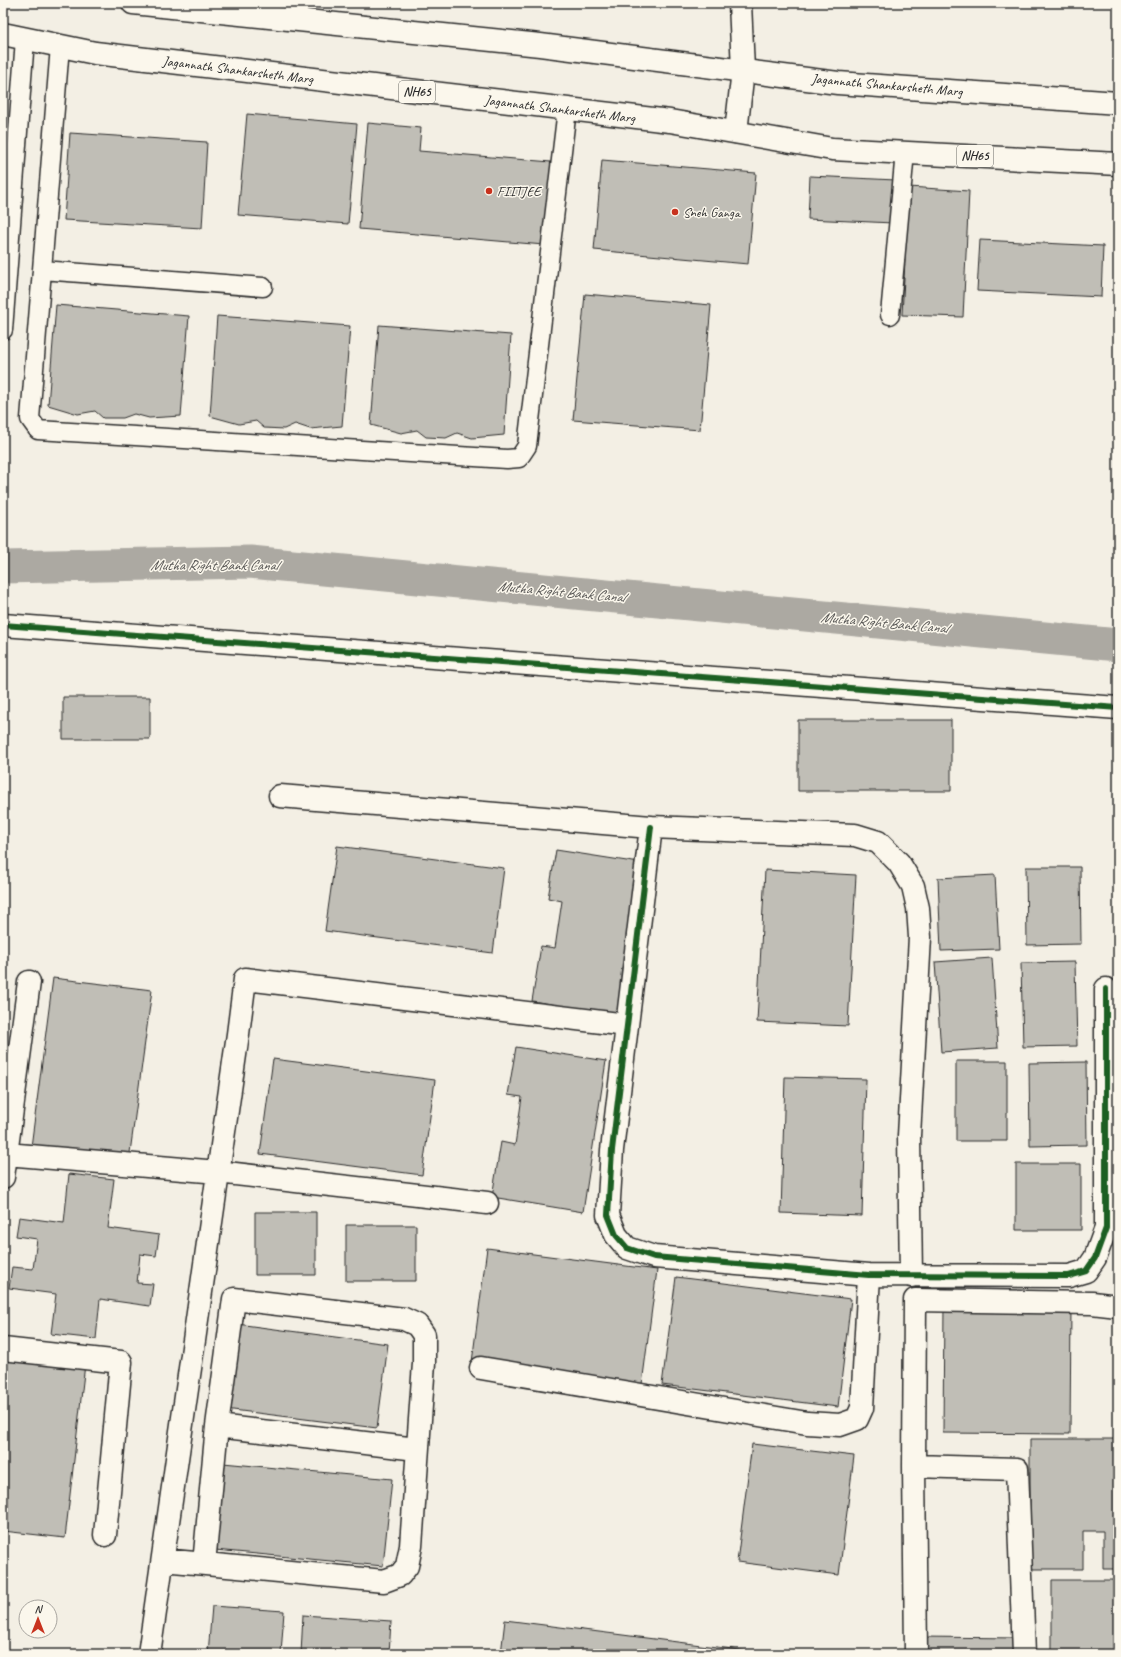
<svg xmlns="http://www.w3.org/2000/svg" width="1121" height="1657" viewBox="0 0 1121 1657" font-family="Caveat,sans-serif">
<rect width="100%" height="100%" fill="#f3efe4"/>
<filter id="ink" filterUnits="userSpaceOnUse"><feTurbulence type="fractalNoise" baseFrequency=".025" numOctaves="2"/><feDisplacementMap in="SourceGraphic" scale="8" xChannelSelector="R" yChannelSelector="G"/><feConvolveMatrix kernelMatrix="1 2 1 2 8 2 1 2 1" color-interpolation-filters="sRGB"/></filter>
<g filter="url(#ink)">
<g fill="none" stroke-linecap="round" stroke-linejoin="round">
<path stroke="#aca9a2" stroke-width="33" d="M3 567 250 562 1118 645"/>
</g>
<path fill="#c0beb6" stroke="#2b2b2b" d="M247 114 357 124 348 224 238 215Z
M368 123 421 128 419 151 551 162 544 245 359 229Z
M70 133 207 142 202 228 64 220Z
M602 160 756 173 748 264 594 250Z
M810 176 896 180 893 223 808 219Z
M909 187 969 191 963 317 902 315Z
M980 240 1103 246 1101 297 977 291Z
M585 294 711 305 700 430 573 420Z
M56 305 189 316 181 416 149 418 134 414 123 418H103L95 411 78 414 48 405Z
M217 316 350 326 342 426 310 429 295 424 284 429 264 428 256 421 239 424 210 416Z
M379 325 511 335 504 435 472 438 457 433 446 438 426 437 417 430 401 433 371 425Z
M63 697H150V739H63Z
M798 720H951V791H798Z
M337 846 504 868 493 953 325 931Z
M556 850 646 864 622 1015 532 1001 541 946 555 948 562 901 548 898Z
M1026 867H1080L1081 944 1027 945Z
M765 870 856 875 848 1026 757 1022Z
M995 875 999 949 941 951 938 878Z
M992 958 998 1048 941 1052 935 962Z
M1075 962 1077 1046 1023 1047 1021 963Z
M53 978 152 990 129 1160 31 1147Z
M516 1047 606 1061 583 1212 492 1197 501 1142 515 1145 522 1097 508 1095Z
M273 1059 435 1080 422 1175 260 1154Z
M956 1061H1007V1141H956Z
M1086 1062 1087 1145 1030 1146 1029 1063Z
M785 1077 866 1079 862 1216 781 1213Z
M1016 1164H1081V1230H1016Z
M69 1174 114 1179 108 1228 159 1235 156 1256 140 1254 137 1283 153 1284 150 1306 100 1299 96 1339 51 1334 56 1294 9 1288 12 1267 33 1269 37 1239 16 1236 19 1217 64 1223Z
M255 1212H316V1275H255Z
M346 1225H416V1281H346Z
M487 1248 657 1270 642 1384 472 1362Z
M676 1277 851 1299 838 1407 662 1385Z
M944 1305 1071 1306 1070 1434 943 1433Z
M237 1324 388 1344 377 1428 225 1409Z
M3 1355 85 1364 65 1538 3 1531Z
M1030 1439H1118V1569H1103V1531H1083V1569H1030Z
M752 1444 854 1456 839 1575 737 1562Z
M223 1463 392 1479 383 1566 215 1550Z
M1052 1580H1118V1654H1052Z
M212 1606 284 1611 281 1654H208Z
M303 1615 391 1621 389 1654H301Z
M505 1620 748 1651 747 1654H501Z
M919 1637 1020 1638V1654H919Z"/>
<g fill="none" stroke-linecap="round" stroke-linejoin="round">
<defs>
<path id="service" d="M60 46 30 419 38 430 507 459 519 458 527 446 567 109
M42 270 263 287
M890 315 905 152
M3 330 25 39"/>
<path id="minor" d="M3 625 1118 708
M280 796 651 827 855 835 878 842 899 863 913 886 918 908 920 937 909 1136 911 1276
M651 827 612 1150 608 1215 616 1235 627 1248 654 1257 869 1275 1069 1276 1086 1271 1095 1258 1106 1228V989
M6 1154 218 1172 487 1203
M3 1177 29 982
M3 1349 121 1362 105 1535
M481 1368 807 1423 840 1425 857 1419 862 1408 869 1275
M217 1426 417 1449
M914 1466 1017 1469 1024 1654
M163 1560 384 1581 400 1575 407 1566 411 1546 424 1363V1335L417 1325 404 1319 234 1299 217 1426 204 1564
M149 1654 238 1034 245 979 627 1025
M916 1654 914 1466 915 1300 1092 1303 1118 1306"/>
<path id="tertiary" d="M736 132 743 70 740 3"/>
<path id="trunk" d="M133 3 540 45 838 83 1118 103
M3 34 95 53 670 121 832 149 1118 164"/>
</defs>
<use href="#service" stroke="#2b2b2b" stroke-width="21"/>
<use href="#minor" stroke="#2b2b2b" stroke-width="25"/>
<use href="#tertiary" stroke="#2b2b2b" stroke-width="25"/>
<use href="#trunk" stroke="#2b2b2b" stroke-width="25"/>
<use href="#service" stroke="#fbf7ec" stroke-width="18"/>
<use href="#minor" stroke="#fbf7ec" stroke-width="22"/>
<use href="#tertiary" stroke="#fbf7ec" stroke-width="22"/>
<use href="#trunk" stroke="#fbf7ec" stroke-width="22"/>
<defs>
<path id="cycleway" d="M3 625 1118 708
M651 827 612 1150 608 1215 616 1235 627 1248 654 1257 869 1275 1069 1276 1086 1271 1095 1258 1106 1228V989"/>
</defs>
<use href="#cycleway" stroke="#fbf7ec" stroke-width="8"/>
<use href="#cycleway" stroke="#1b5e20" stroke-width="6"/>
</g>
</g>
<g fill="#c8321e" stroke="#fbf7ec" stroke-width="1.5">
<circle cx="489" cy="191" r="4"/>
<circle cx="675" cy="212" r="4"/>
</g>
<g text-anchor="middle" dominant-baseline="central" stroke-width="3" stroke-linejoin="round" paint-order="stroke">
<g fill="#fbf7ec" stroke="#696865" stroke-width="1">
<rect x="399" y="81" width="36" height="22" rx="3"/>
<rect x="957" y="145" width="36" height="22" rx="3"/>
</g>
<g font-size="13" font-weight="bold" fill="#2b2b2b">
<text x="417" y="92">NH65</text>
<text x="975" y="156">NH65</text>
</g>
<g font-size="14" fill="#2b2b2b" stroke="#fbf7ec">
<text transform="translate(238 70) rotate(7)">Jagannath Shankarsheth Marg</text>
<text transform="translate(887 85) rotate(5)">Jagannath Shankarsheth Marg</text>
<text transform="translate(560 109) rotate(7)">Jagannath Shankarsheth Marg</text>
</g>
<g font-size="14" fill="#2b2b2b" stroke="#fbf7ec" text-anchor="start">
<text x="497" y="191">FIITJEE</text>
<text x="683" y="212">Sneh Ganga</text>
</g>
<g font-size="15" font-style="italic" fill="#585755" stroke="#fbf7ec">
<text x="214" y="565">Mutha Right Bank Canal</text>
<text transform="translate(561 592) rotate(5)">Mutha Right Bank Canal</text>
<text transform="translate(884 623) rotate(5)">Mutha Right Bank Canal</text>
</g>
</g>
<rect width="1121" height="1657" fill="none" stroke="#fbf7ec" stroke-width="16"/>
<rect x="8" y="8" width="1105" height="1641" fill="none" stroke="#2b2b2b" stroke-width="1.5" filter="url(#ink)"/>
<g transform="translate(38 1619)"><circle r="19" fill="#fbf7ec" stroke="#a8a59f"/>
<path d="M0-3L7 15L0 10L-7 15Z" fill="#c8321e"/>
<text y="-6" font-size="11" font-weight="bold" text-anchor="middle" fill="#2b2b2b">N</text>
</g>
</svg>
